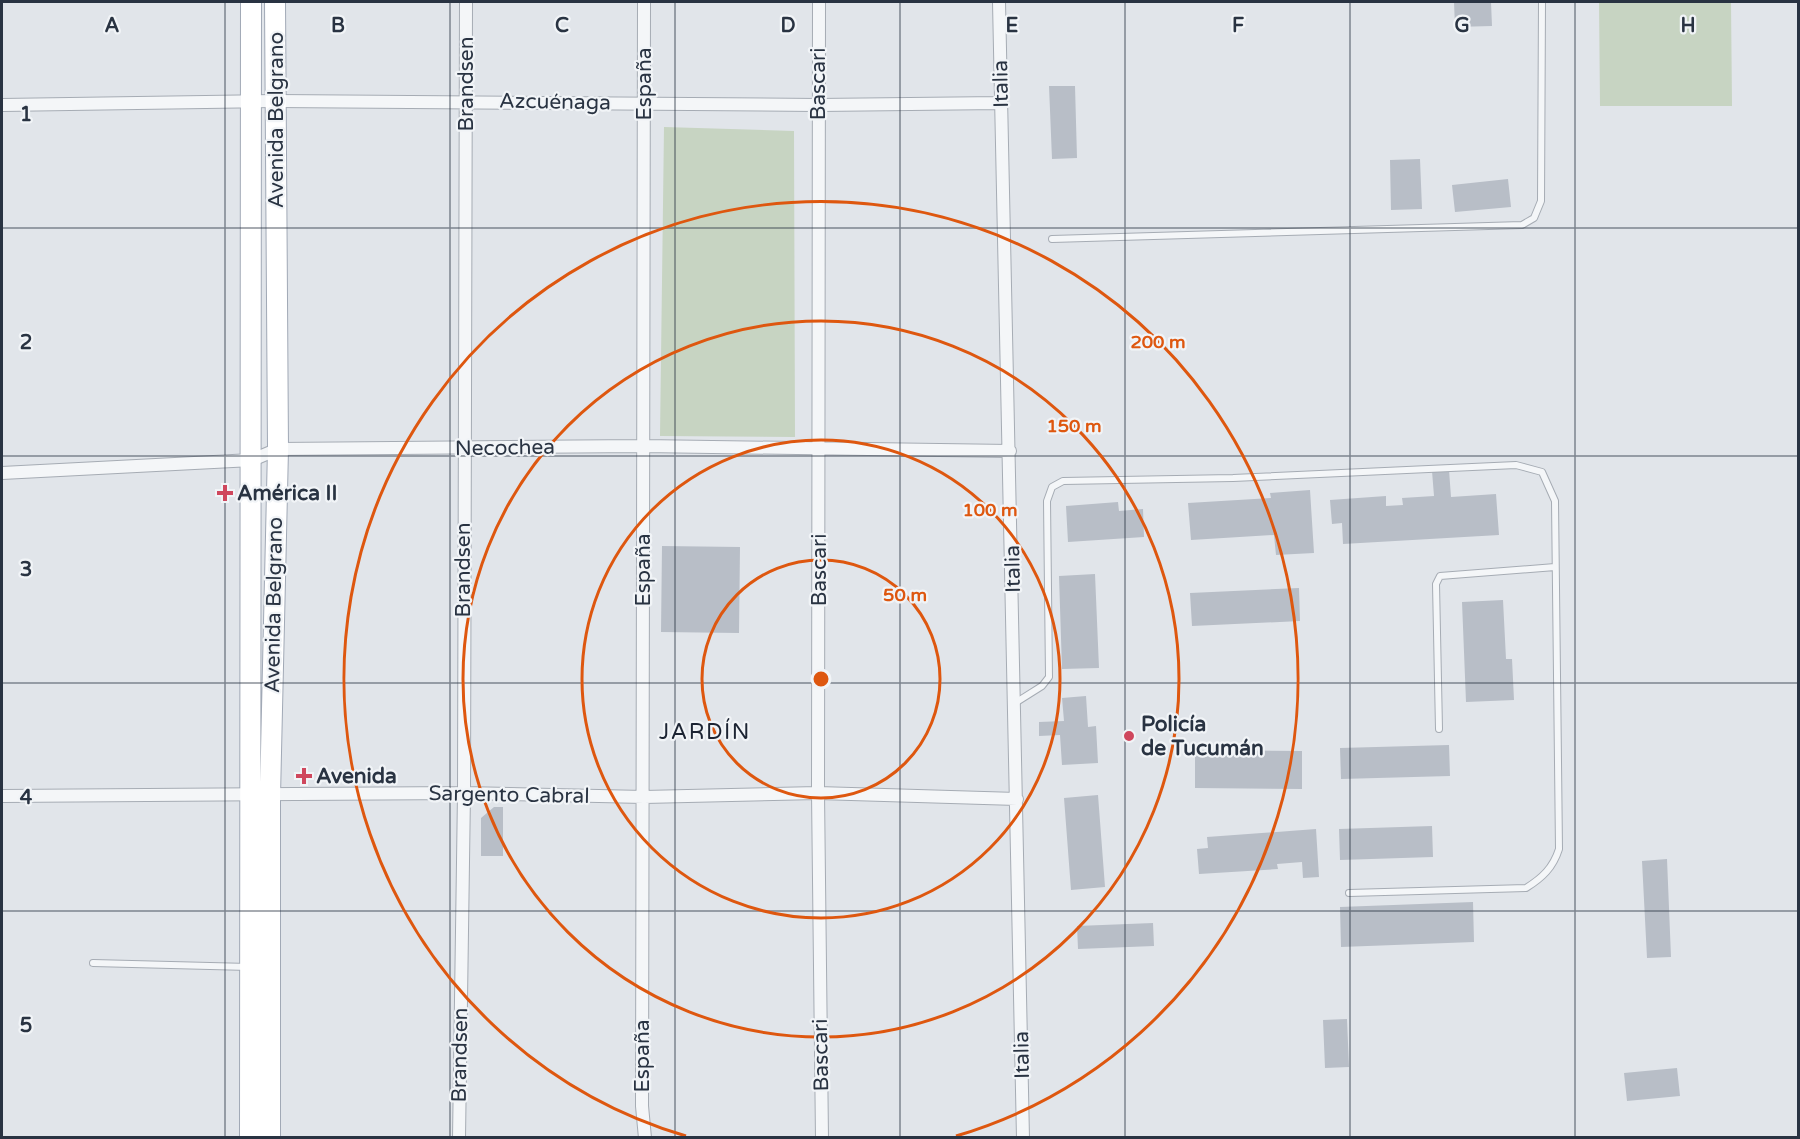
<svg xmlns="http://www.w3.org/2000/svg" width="1800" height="1139" viewBox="0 0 1800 1139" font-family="'Varela Round',sans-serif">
<rect width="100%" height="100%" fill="#e1e5ea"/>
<path fill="#c7d4c2" d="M1599 2H1731L1732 106H1600Z
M664 127 794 131 795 437 660 436Z"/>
<path fill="#b8bec7" d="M1454 2H1491L1492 26 1455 27Z
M1049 86H1075L1077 158 1052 159Z
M1420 159 1422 209 1391 210 1390 160Z
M1508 179 1511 207 1455 212 1452 185Z
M1449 470 1451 497 1496 494 1499 535 1343 544 1342 523 1332 524 1330 500 1386 496V506L1403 505 1402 498 1434 496 1432 471Z
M1310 490 1314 553 1276 555 1274 535 1191 540 1188 503 1271 498 1270 493Z
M1118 502 1119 511 1143 509 1144 537 1068 542 1066 506Z
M662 546 740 547 739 633 661 632Z
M1095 574 1099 668 1062 669 1059 576Z
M1299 588 1300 621 1192 626 1190 593Z
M1503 600 1506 659H1512L1514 700 1466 702 1462 602Z
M1086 696 1088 727 1096 726 1098 763 1062 765 1060 735 1039 736V722L1064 721 1062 698Z
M1449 745 1450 776 1341 779 1340 748Z
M1195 750 1302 751V789L1195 788Z
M1098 795 1105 887 1071 890 1064 798Z
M494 807H503V856H481V818Z
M1432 826 1433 857 1340 860 1339 829Z
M1316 829 1319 877 1303 878 1302 862 1277 864 1278 869 1199 874 1197 849 1208 848 1207 837Z
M1667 859 1671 957 1647 958 1642 861Z
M1473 902 1474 942 1341 947 1340 907Z
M1153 923 1154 946 1078 949 1077 926Z
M1347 1019 1349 1067 1325 1068 1323 1020Z
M1677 1068 1680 1096 1627 1101 1624 1073Z"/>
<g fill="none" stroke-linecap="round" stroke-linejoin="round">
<defs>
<path id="lane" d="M1052 239 1522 225 1534 218 1541 201 1542 2
M1015 703 1042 686 1049 677 1047 501 1052 487 1063 481 1233 478 1516 465 1542 472 1555 501 1559 849C1553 868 1542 878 1526 888L1349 893
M1439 729 1436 584 1440 576 1555 567
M93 963 249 967"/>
<path id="street" d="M644 2 642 1106 645 1138
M819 2 818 793 822 1138
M999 2 1023 1138
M2 105 277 101 818 105 1001 103
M2 473 252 460 278 449 643 446 1010 451
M2 796 464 793 644 797 818 793 1017 799
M459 1138 464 793 466 2"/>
<path id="primary" d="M250 1138 251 2
M270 1138V796L278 449 275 2"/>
</defs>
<use href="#lane" stroke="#a6acb4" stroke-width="8"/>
<use href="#street" stroke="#a6acb4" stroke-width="14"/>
<use href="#primary" stroke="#a1a9b6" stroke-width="22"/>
<use href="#lane" stroke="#f4f6f8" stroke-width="6"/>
<use href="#street" stroke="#f4f6f8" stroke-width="12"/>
<use href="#primary" stroke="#fff" stroke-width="20"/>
</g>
<path fill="none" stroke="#293342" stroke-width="1.5" stroke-opacity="0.55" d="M225 2V1138M450 2V1138M675 2V1138M900 2V1138M1125 2V1138M1350 2V1138M1575 2V1138M2 228H1798M2 456H1798M2 683H1798M2 911H1798"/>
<g fill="none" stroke="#de570f" stroke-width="3">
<circle cx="821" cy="679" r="119"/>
<circle cx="821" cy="679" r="239"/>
<circle cx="821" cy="679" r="358"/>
<path d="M686 1136A477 477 0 1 1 956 1136"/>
</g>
<g fill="#cf475d" stroke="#f1f4f7" stroke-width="2">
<path d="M222 484h6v6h6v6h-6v6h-6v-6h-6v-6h6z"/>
<circle cx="1129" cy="736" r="6"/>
<path d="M301 767h6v6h6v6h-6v6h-6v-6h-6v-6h6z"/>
</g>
<g text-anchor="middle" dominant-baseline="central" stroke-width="4.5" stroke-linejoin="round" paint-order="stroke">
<g font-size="21" fill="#293342" stroke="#f1f4f7">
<text transform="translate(466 84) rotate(-90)">Brandsen</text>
<text transform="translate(644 84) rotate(-90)">España</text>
<text transform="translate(818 84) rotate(-90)">Bascari</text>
<text transform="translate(1001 84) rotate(-91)">Italia</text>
<text transform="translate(555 102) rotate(1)">Azcuénaga</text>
<text transform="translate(276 120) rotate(-90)">Avenida Belgrano</text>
<text transform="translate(505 448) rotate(-1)">Necochea</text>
<text transform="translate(1013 569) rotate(-91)">Italia</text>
<text transform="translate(463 570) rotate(-90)">Brandsen</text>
<text transform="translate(643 570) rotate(-90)">España</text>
<text transform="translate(819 570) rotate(-90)">Bascari</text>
<text transform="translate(274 605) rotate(-89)">Avenida Belgrano</text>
<text transform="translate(509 795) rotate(1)">Sargento Cabral</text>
<text transform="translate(460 1055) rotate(-89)">Brandsen</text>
<text transform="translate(821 1055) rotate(-91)">Bascari</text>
<text transform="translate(1022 1055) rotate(-91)">Italia</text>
<text transform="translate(642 1056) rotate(-90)">España</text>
</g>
<g font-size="21" font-weight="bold" fill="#293342" stroke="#f1f4f7" text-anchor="start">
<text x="237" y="493">América II</text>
<text x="1141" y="724">Policía<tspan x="1141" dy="24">de Tucumán</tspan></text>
<text x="316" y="776">Avenida</text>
</g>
<g font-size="22" letter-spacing="1.5" fill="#1c2433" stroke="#f1f4f7">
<text x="705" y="732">JARDÍN</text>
</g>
</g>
<g font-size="20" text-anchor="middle" font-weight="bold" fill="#293342" stroke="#f1f4f7" stroke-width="4.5" stroke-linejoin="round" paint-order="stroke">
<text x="112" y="32">A</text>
<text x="338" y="32">B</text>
<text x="562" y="32">C</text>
<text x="788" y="32">D</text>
<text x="1012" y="32">E</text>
<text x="1238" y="32">F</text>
<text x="1462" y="32">G</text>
<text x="1688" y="32">H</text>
<text x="26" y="121">1</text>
<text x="26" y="349">2</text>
<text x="26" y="576">3</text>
<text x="26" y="804">4</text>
<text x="26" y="1032">5</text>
</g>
<circle cx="821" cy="679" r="9" fill="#de570f" stroke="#f1f4f7" stroke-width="3"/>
<g font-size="18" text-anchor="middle" font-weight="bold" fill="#de570f" stroke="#f1f4f7" stroke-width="4.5" stroke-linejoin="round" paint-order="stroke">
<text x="1158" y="348">200 m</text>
<text x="1074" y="432">150 m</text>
<text x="990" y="516">100 m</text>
<text x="905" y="601">50 m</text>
</g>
<rect width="1800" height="1139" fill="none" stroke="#293342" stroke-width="6"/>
</svg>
